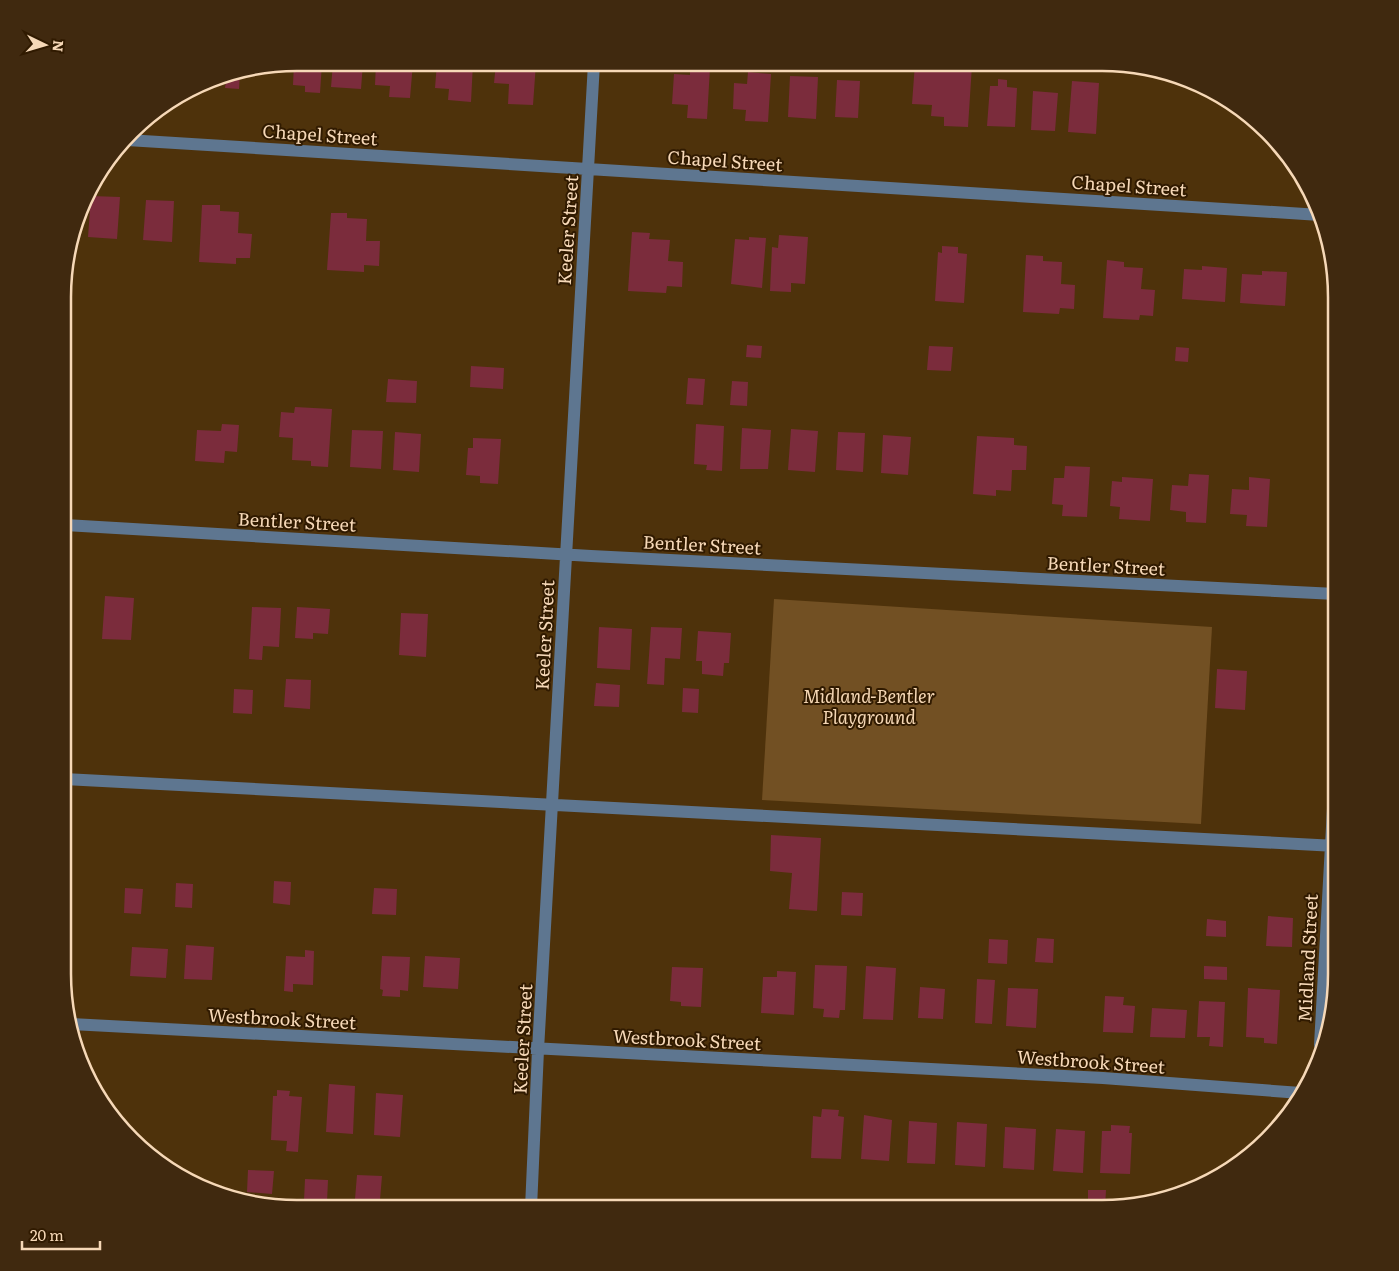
<svg xmlns="http://www.w3.org/2000/svg" width="1399" height="1271" viewBox="0 0 1399 1271" font-family="Literata,serif">
<rect width="100%" height="100%" fill="#4e320b"/>
<path fill="#725023" d="M774 599 1212 627 1201 824 762 800Z"/>
<path fill="#7b2c3c" d="M294 63H322L320 93 305 92V86L293 85Z
M333 63H363L361 89 331 87Z
M376 63H413L410 98 389 97 390 86 375 85Z
M437 63H473L471 102 448 100 449 89 435 88Z
M496 63H536L533 105 508 104 509 84 494 83Z
M915 63 972 65 968 127 944 126V117L931 116 932 105 912 104Z
M690 66 710 68 707 119 687 118 688 105 672 104 674 74 690 75Z
M240 72 239 89 225 88 226 81 213 80 221 75Z
M748 72 771 74 768 122 745 121 746 110 733 109 734 83 747 84Z
M790 76 818 77 816 119 788 117Z
M998 79 1007 80V87L1017 88 1015 127 987 126 990 86H998Z
M837 80 860 81 858 118 835 117Z
M1072 81 1099 83 1096 134 1068 132Z
M1033 91 1058 93 1055 131 1031 130Z
M91 196 120 197 117 239 88 237Z
M146 200 174 201 172 242 143 240Z
M202 205H220V211L239 212 238 233 252 234 250 258H236V264L199 262Z
M331 213H347V218L367 219 366 241H380L379 266 364 265V272L327 270Z
M632 232 650 233 649 239 670 240 668 261 683 262 682 287 667 286 666 293 628 291Z
M779 235 808 237 805 284 791 283V292L770 291 772 247 778 248Z
M749 237 766 238 762 288 731 284 735 239 749 240Z
M942 246 958 247V253L967 254 964 303 935 301 938 252 942 253Z
M1026 255 1043 256V261L1062 262 1061 284 1075 285 1074 309 1060 308 1059 314 1023 312Z
M1107 260 1124 262V267L1143 268 1141 289 1155 290 1153 316 1140 315 1139 320 1103 318Z
M1202 266 1227 268 1225 302 1182 299 1184 269 1202 270Z
M1262 271 1287 272 1285 306 1240 303 1242 274 1262 275Z
M747 345 762 346 761 358 746 357Z
M929 346 953 347 951 371 927 370Z
M1176 347 1189 348 1188 362 1175 361Z
M471 366 504 368 503 389 470 387Z
M688 378 705 379 703 405 686 404Z
M388 379 417 381 416 403 386 402Z
M732 381 748 382 747 406 730 405Z
M295 407 332 409 328 467 311 466V461L292 460 293 438 279 437 281 412 294 413Z
M222 424 239 425 237 452 225 451 224 463 195 461 197 430 221 431Z
M696 424 724 426 722 471 706 470 707 465 694 464Z
M742 428 771 430 768 469H740Z
M791 429 818 431 815 472 788 470Z
M352 430 383 431 381 469 350 467Z
M395 432 421 434 419 472 393 470Z
M838 432 865 433 863 472 836 470Z
M883 435 911 437 908 475 881 473Z
M977 436 1014 438V445L1027 446 1026 470H1012L1011 491 996 490V496L973 494Z
M473 438 501 439 498 484 480 483V476L466 475 468 448H473Z
M1065 466 1090 467 1087 517 1062 516 1063 505 1052 504 1054 478H1064Z
M1189 474 1209 475 1206 523 1186 522V512L1170 510 1172 485 1188 486Z
M1122 477 1153 479 1150 521 1119 519 1120 507 1110 506 1112 481 1122 482Z
M1249 477 1270 479 1267 527 1246 526 1247 515 1230 514 1232 489 1249 490Z
M105 596 134 598 131 640 102 639Z
M252 607 281 608 279 647 263 646 262 660 249 659Z
M297 607 330 609 328 634 313 633V639L295 638Z
M401 613 428 614 426 657 399 655Z
M599 627 632 629 630 670 597 668Z
M651 627 682 628 680 659 665 658 664 685 647 684Z
M698 631 731 633 729 663H724L723 676 702 674V661H696Z
M1217 669 1247 671 1245 710 1215 708Z
M286 679 311 680 310 709 284 707Z
M596 683 620 685 619 707 594 706Z
M683 688 699 689 698 713 682 712Z
M234 689 253 690 252 714 233 713Z
M771 835 821 838 817 911 789 909 792 873 770 871Z
M274 881 291 882 290 905 273 903Z
M176 883 193 884 192 908 175 907Z
M125 888 143 889 141 914 124 913Z
M374 888 397 889 396 915 372 914Z
M842 892 863 893 862 916 841 915Z
M1268 916 1293 918 1292 947 1266 946Z
M1207 919 1226 921V937L1206 936Z
M1037 938 1054 939 1053 963 1035 962Z
M989 939 1008 940 1007 964 988 963Z
M186 945 214 947 212 980 184 979Z
M132 947 168 949 166 978 130 976Z
M305 950 314 951 313 985 293 984V992L284 991 286 956 305 957Z
M382 956 410 957 408 991 400 990V997L382 996 383 990 380 989Z
M425 956 460 958 458 989 423 987Z
M815 965 847 966 845 1010H840L839 1018 823 1017 824 1009 813 1008Z
M866 966 896 968 893 1020 863 1019Z
M1204 966 1227 967V980L1204 979Z
M672 967 703 968 701 1007 681 1006V1002L670 1001Z
M777 971 796 972 794 1015 761 1013 763 977H777Z
M977 979 995 980 992 1024 975 1023Z
M920 987 945 989 943 1019 918 1018Z
M1008 988 1038 989 1036 1028 1006 1026Z
M1248 988 1280 990 1277 1044 1264 1043V1038L1246 1037Z
M1105 996 1124 997 1123 1005 1135 1006 1133 1033 1103 1032Z
M1199 1001 1225 1002 1223 1047 1209 1046 1210 1037H1197Z
M1152 1008 1187 1010 1185 1038 1150 1037Z
M329 1084 355 1086 353 1134 326 1132Z
M277 1090 290 1091 289 1096 302 1097 298 1152 286 1151 287 1141 271 1140 273 1096H277Z
M376 1093 403 1095 400 1137 374 1135Z
M822 1109 839 1110 838 1116 844 1117 841 1159 811 1158 813 1116 821 1117Z
M864 1115 892 1120 889 1161 861 1159Z
M909 1121 937 1123 935 1164 907 1163Z
M957 1122 987 1124 985 1167 955 1165Z
M1111 1125 1130 1126 1129 1133H1132L1130 1174 1100 1173 1102 1131H1111Z
M1005 1127 1036 1129 1034 1170 1003 1168Z
M1056 1129 1085 1131 1083 1173 1053 1171Z
M248 1170 274 1171 272 1194 247 1192Z
M357 1175 382 1176 380 1200 355 1199Z
M305 1179 328 1180 327 1202 304 1201Z
M1088 1190H1106L1105 1208H1088Z"/>
<g fill="none" stroke-linecap="round" stroke-linejoin="round">
<path stroke="#5e7690" stroke-width="12" d="M127 140 1320 215
M65 525 591 556 1336 594
M64 779 1336 846
M71 1024 1103 1078 1301 1093
M1320 1045 1336 754
M531 1208 538 1050 594 63"/>
</g>
<g text-anchor="middle" dominant-baseline="central" stroke-width="4" stroke-linejoin="round" paint-order="stroke">
<g font-size="18" fill="#f6d8b7" stroke="#301a00">
<text transform="translate(320 134) rotate(4)">Chapel Street</text>
<text transform="translate(725 160) rotate(4)">Chapel Street</text>
<text transform="translate(1129 185) rotate(4)">Chapel Street</text>
<text transform="translate(567 230) rotate(-86)">Keeler Street</text>
<text transform="translate(297 521) rotate(3)">Bentler Street</text>
<text transform="translate(702 544) rotate(3)">Bentler Street</text>
<text transform="translate(1106 565) rotate(3)">Bentler Street</text>
<text transform="translate(544 635) rotate(-87)">Keeler Street</text>
<text transform="translate(1307 958) rotate(-87)">Midland Street</text>
<text transform="translate(282 1018) rotate(3)">Westbrook Street</text>
<text transform="translate(522 1039) rotate(-87)">Keeler Street</text>
<text transform="translate(687 1039) rotate(3)">Westbrook Street</text>
<text transform="translate(1091 1061) rotate(4)">Westbrook Street</text>
</g>
<g font-size="18" font-style="italic" fill="#f5d7b4" stroke="#301a00">
<text x="869" y="695">Midland-Bentler<tspan x="869" dy="21">Playground</tspan></text>
</g>
</g>
<path d="M0 0H1399V1271H0ZM297 71H1102A226 226 0 0 1 1328 297V974A226 226 0 0 1 1102 1200H297A226 226 0 0 1 71 974V297A226 226 0 0 1 297 71Z" fill="#40290f" fill-rule="evenodd"/>
<path fill="none" stroke="#f6d8b7" stroke-width="2.5" d="M297 71H1102A226 226 0 0 1 1328 297V974A226 226 0 0 1 1102 1200H297A226 226 0 0 1 71 974V297A226 226 0 0 1 297 71Z"/>
<g transform="translate(45 45) rotate(95)" stroke="#301a00" stroke-width="4" paint-order="stroke">
<path d="M0-4L9 19L0 12L-9 19Z" fill="#f6d8b7"/>
<text y="-8" font-size="14" font-weight="bold" text-anchor="middle" fill="#f6d8b7">N</text>
</g>
<path d="M22 1241v8h78v-8" fill="none" stroke="#f6d8b7" stroke-width="2.5"/>
<text x="30" y="1241" font-size="15" fill="#f6d8b7" stroke="#301a00" stroke-width="4" paint-order="stroke">20 m</text>
</svg>
